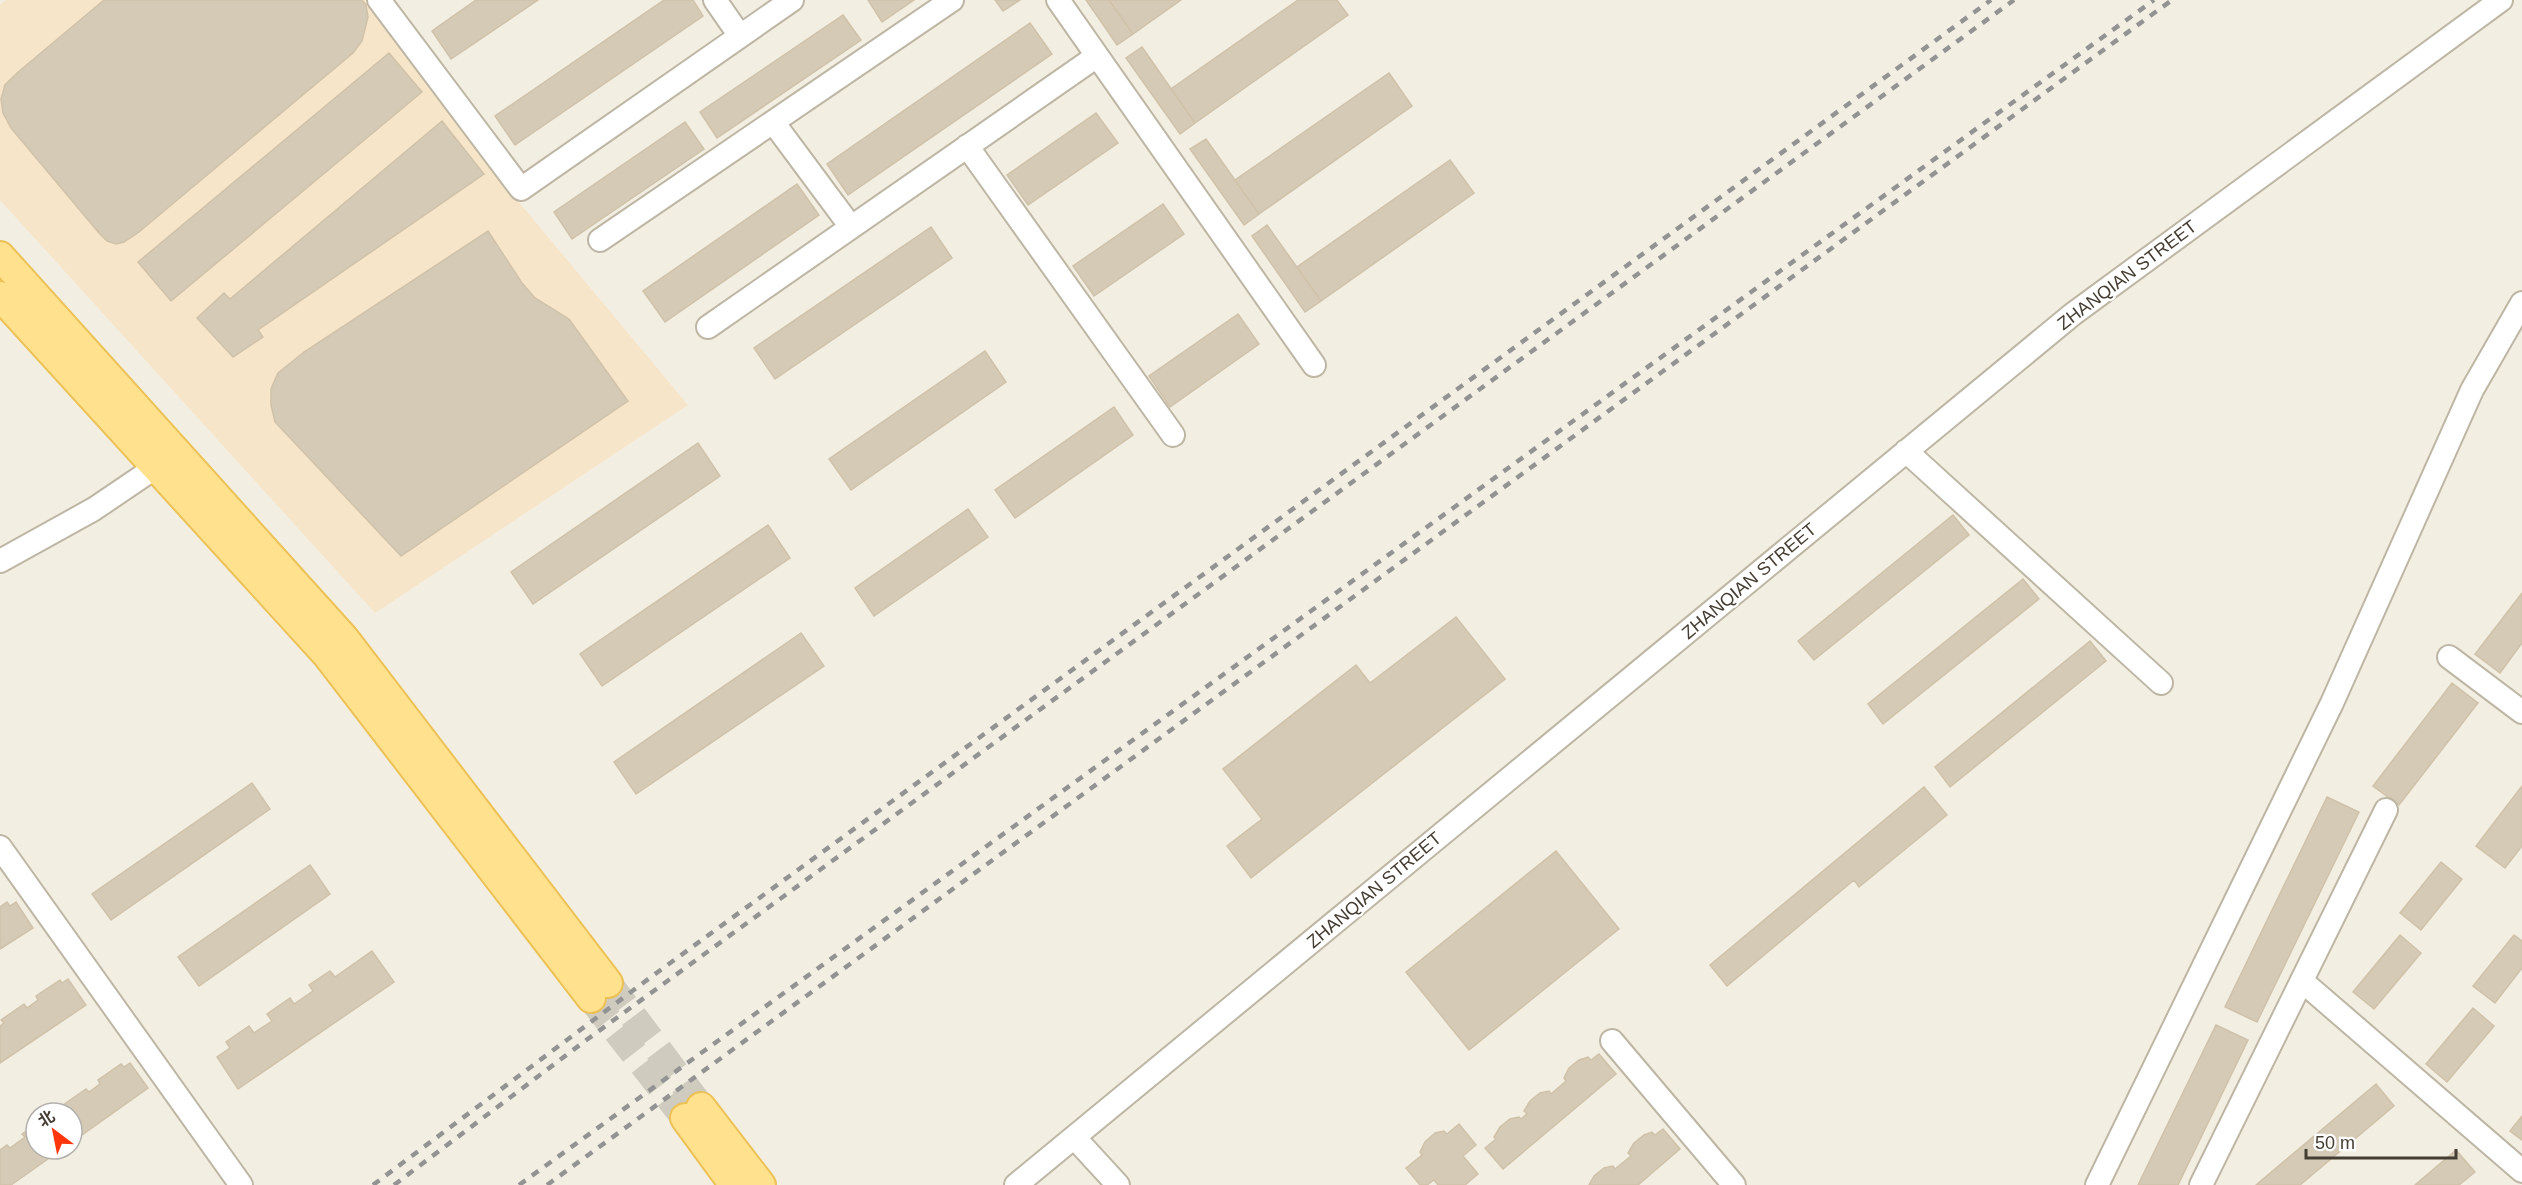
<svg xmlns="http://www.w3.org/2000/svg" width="2522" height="1185" viewBox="0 0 2522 1185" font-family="Arial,'Noto Sans SC',sans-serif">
<rect width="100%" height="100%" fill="#f2eee2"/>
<path fill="#f7e5ca" d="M6 0H373L508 189 688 405 375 613 0 200V5Z"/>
<path fill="#d4cab6" stroke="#d0c2a9" stroke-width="1.5" d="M104 0H362L366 5 368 17 362 41 353 53 139 232 124 242 116 244 107 241 99 233 11 128 3 113 1 99 5 85 17 73Z
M476 0H538L451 59 432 31Z
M664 0H693L703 16 515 145 495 116Z
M868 0H914L882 22Z
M995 0H1020L1003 11Z
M1086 0H1109L1133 34 1117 45Z
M1109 0H1181L1133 34Z
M1298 0H1337L1348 15 1195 123 1171 89Z
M843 15 861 40 717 138 700 112Z
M1030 23 1052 54 848 195 827 164Z
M1142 47 1195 123 1180 134 1126 58Z
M389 53 422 92 171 301 138 262Z
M1389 73 1412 106 1259 214 1235 180Z
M1096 113 1118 143 1028 205 1007 175Z
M442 121 484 174 258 330 263 337 233 357 197 318 224 293 230 299Z
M685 122 704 149 572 239 554 212Z
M1206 139 1259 214 1244 225 1190 149Z
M1450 160 1474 193 1321 301 1297 267Z
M797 184 819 215 665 322 643 291Z
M1163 204 1184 234 1094 296 1073 266Z
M1267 225 1321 301 1305 312 1252 236Z
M931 227 952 258 775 379 754 348Z
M488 231 522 283 535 298 569 319 628 401 401 556 275 422 271 405V389L278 373 304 352Z
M1238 314 1259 344 1170 407 1149 376Z
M985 351 1006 382 851 490 829 459Z
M1114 407 1133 435 1015 518 995 490Z
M698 443 720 476 533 604 511 572Z
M968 509 988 537 874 616 855 588Z
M1953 515 1969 535 1814 660 1798 641Z
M768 525 790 558 602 686 580 654Z
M2023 579 2039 599 1883 724 1868 704Z
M2522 593V643L2500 673 2475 654Z
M1456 617 1505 679 1251 878 1227 846 1262 819 1223 769 1356 665 1370 683Z
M801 633 824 666 636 794 614 762Z
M2090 641 2106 661 1950 787 1935 767Z
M2452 683 2478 703 2399 805 2373 786Z
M252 783 270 809 111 920 92 894Z
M2522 786V846L2505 868 2476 846Z
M1924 787 1947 815 1859 887 1854 880 1727 986 1710 965Z
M2327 797 2359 812 2257 1022 2225 1007Z
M1556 851 1619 929 1469 1050 1406 972Z
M2441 862 2462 879 2421 930 2400 913Z
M310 865 330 894 199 986 178 957Z
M7 902 10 906 16 902 33 928 0 949V907Z
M2400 935 2421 953 2374 1009 2353 992Z
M2514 935 2522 941V968L2495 1003 2473 986Z
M372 951 394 982 238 1089 217 1057 230 1048 226 1042 249 1026 254 1033 272 1021 267 1014 290 998 294 1004 313 991 309 985 330 971 335 977Z
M68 979 86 1005 0 1063V1026L4 1023 1 1020 24 1004 27 1008 38 1000 36 996 60 980 62 983Z
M2473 1008 2494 1026 2447 1082 2426 1064Z
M2216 1025 2248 1040 2178 1185H2138Z
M1599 1054 1616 1074 1503 1169 1485 1148 1496 1139 1494 1137 1500 1127 1510 1119 1519 1117 1521 1119 1527 1114 1524 1111 1530 1101 1540 1093 1549 1091 1551 1094 1566 1081 1564 1078 1569 1068 1579 1060 1588 1057 1591 1060Z
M130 1063 148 1088 72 1142V1113H60L66 1108 63 1105 86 1089 89 1092 100 1084 98 1080 121 1064 124 1067Z
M2376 1084 2394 1106 2300 1185H2256Z
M2522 1116V1140L2510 1131Z
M36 1124V1149H62L11 1185H0V1150L7 1145 10 1148 25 1137 22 1134Z
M1459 1124 1476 1145 1463 1156 1478 1174 1465 1185H1438L1434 1180 1427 1185H1420L1406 1168 1422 1155 1420 1152 1425 1142 1435 1133 1444 1131 1447 1134Z
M1663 1129 1680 1149 1638 1185H1589L1594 1176 1604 1168 1613 1166 1615 1169 1631 1156 1628 1153 1634 1143 1644 1135 1652 1132 1655 1135Z
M2456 1150 2475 1172 2459 1185H2415Z"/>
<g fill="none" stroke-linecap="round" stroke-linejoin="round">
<path stroke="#cfcbbf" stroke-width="28" stroke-dasharray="28 14" stroke-linecap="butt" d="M608 983 701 1107
M591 998 685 1118"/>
<defs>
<path id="minor" d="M379 0 521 189 792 0
M715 0 740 36
M1058 0 1314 365
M773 122 851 227
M967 146 1173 435
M600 240 952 0
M708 327 1097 56
M1906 451 2161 683
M0 561 94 509 156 467
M2449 657 2522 712
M0 847 241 1185
M2302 981 2522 1171
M1612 1041 1734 1185
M1074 1137 1118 1185
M1016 1185 2073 314 2501 0
M2097 1185 2332 703 2472 390 2522 303
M2201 1185 2386 810"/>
<path id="major" d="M0 256 344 638 608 983
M0 296 327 655 591 998
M701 1107 761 1185
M685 1118 734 1185"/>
</defs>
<use href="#minor" stroke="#beb6a4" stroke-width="26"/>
<use href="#major" stroke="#ecc256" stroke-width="32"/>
<use href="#minor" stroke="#fff" stroke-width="22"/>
<use href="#major" stroke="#ffe18e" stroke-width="28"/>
<path stroke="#939393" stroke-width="4.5" stroke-dasharray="8 8" stroke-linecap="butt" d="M373 1185 651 977 1991 0
M394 1185 585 1041 2014 0
M519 1185 2154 0
M547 1185 2172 0"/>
</g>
<g text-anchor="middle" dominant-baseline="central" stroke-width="4.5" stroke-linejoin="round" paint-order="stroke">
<g font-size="18" fill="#443d32" stroke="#fff">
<text transform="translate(2127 275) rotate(-37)">ZHANQIAN STREET</text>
<text transform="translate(1749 581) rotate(-40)">ZHANQIAN STREET</text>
<text transform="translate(1374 890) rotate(-40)">ZHANQIAN STREET</text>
</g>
</g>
<g transform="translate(54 1131) rotate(328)"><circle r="28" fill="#ffffff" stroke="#b4b1ad" stroke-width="1.5"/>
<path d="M0-4.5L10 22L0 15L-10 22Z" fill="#ff360c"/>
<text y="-9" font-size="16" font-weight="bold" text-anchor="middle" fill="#443d32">北</text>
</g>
<path d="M2306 1149v9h150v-9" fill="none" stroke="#443d32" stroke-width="3"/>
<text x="2315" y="1149" font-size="18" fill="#443d32" stroke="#ffffff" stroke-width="4.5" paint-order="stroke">50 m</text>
</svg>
